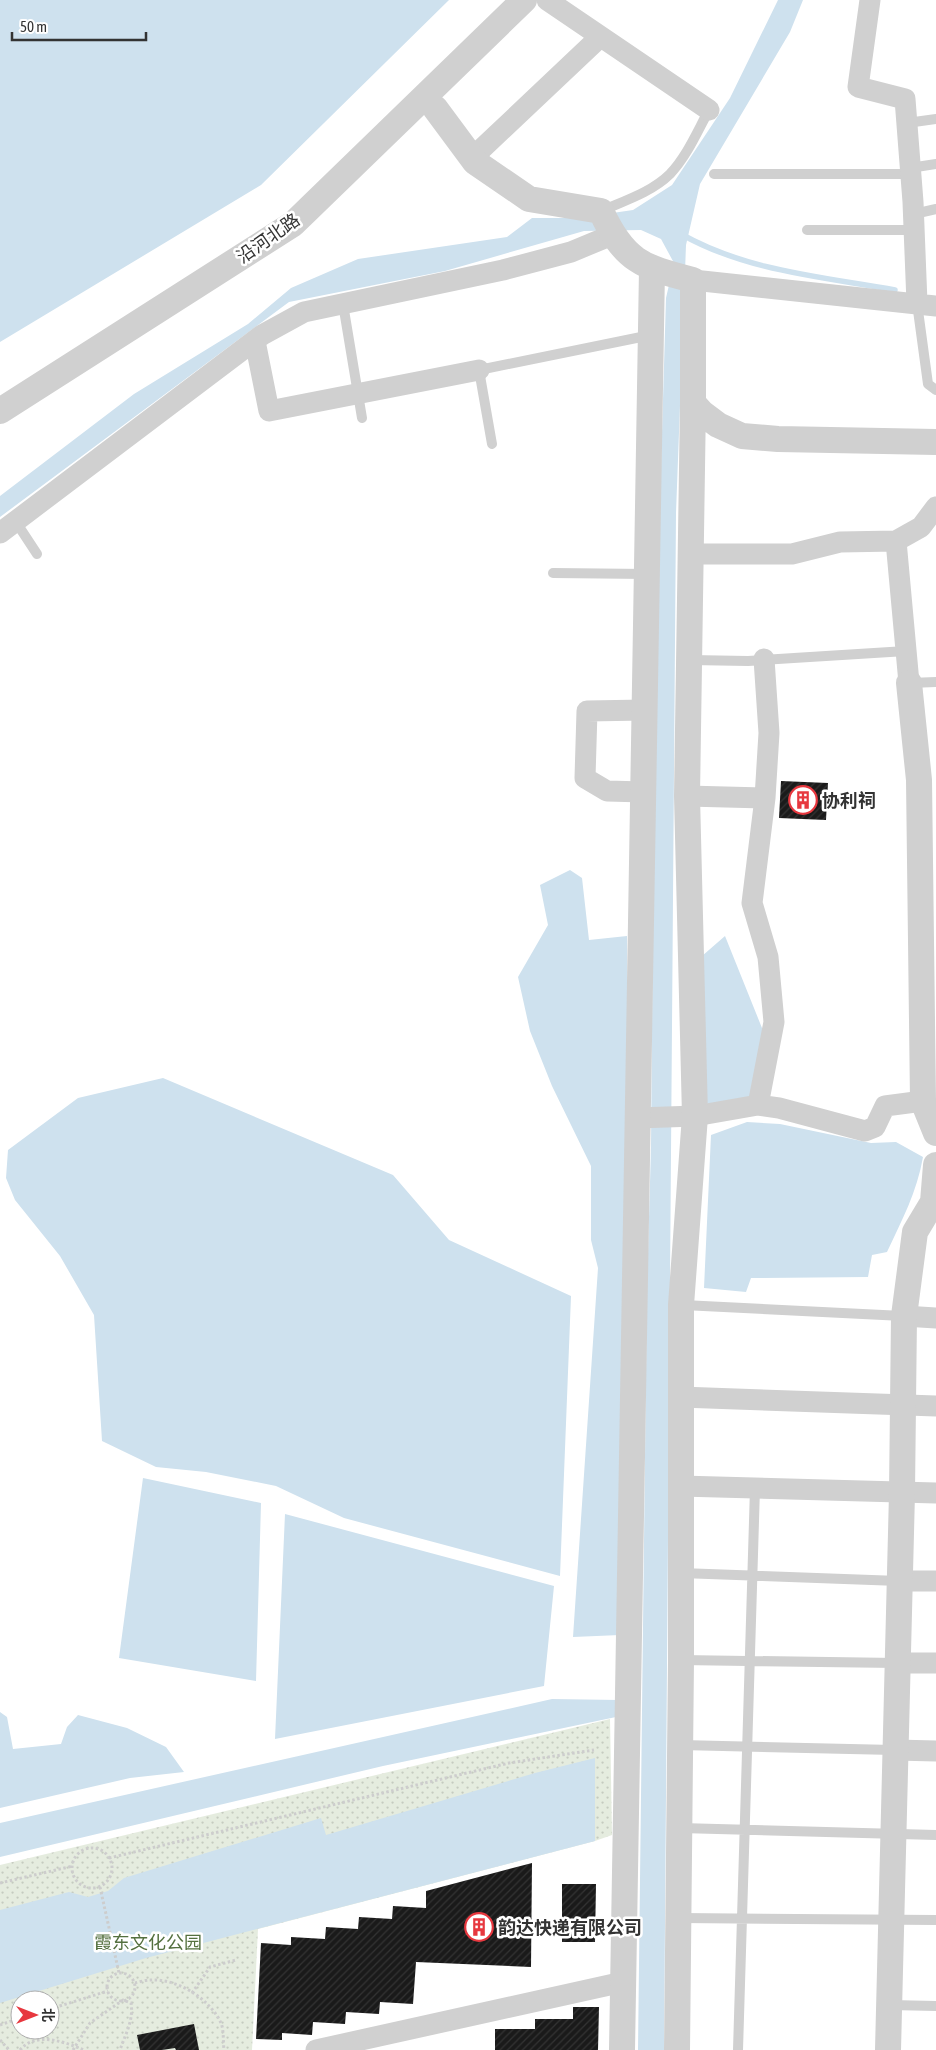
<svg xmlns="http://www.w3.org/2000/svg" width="936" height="2050" viewBox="0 0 936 2050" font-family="'Asap Condensed','Noto Sans SC',sans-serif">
<defs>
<pattern id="green-dots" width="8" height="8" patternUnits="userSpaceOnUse" patternTransform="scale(1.25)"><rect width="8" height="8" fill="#e5ecdf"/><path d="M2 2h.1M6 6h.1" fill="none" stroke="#c5cbc0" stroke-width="1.8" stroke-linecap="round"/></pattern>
<pattern id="building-hatch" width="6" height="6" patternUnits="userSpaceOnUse" patternTransform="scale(1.25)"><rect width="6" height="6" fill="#1a1a1a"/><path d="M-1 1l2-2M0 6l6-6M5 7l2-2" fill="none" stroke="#333"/></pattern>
</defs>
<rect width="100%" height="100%" fill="#fff"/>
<path fill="url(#green-dots)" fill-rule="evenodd" d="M610 1719 612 1835 595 1841 258 1929 252 2050H0V1865ZM20 2000H50V2030H20Z"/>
<path fill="#cee1ee" d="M0 0H449L261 185 0 342Z
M778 0H803L790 32 700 184 686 245 676 513 664 2050H638L647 1288 651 1147 655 670 666 298 674 263 661 239 641 230 584 231 445 271 289 302 0 517V496L134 394 248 324 291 288 358 259 507 237 532 218H578L633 210 672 185 730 98Z
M570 870 582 878 589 940 627 936 629 1187 620 1635 573 1637 598 1268 591 1240V1166L552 1086 530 1031 518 977 548 925 540 885Z
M725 936 764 1033 750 1098 706 1108 694 963Z
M163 1078 393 1175 449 1240 571 1296 560 1576 344 1518 276 1486 206 1472 156 1467 102 1441 94 1315 60 1256 15 1200 6 1178 8 1150 78 1098Z
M747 1122 780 1124 871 1143 896 1142 923 1157C917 1192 902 1220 887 1252L872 1255 868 1277 751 1278 746 1292 704 1288 711 1135Z
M143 1478 261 1503 256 1681 119 1658Z
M285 1514 554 1586 544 1686 275 1739Z
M552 1699 619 1700 616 1717 383 1766 0 1857V1823Z
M0 1712 7 1717 13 1749 61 1744 67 1727 78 1715 127 1728 166 1747 184 1772 130 1778 0 1808Z
M595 1758V1841L146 1958 0 2003V1910L69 1892 88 1897 108 1891 124 1878 321 1818 326 1835 535 1773Z"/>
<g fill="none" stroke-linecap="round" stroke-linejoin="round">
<path stroke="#cee1ee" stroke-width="5.5" d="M681 234C746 271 823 277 895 290"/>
</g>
<path fill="url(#building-hatch)" d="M781 781 828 783 826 820 779 818Z
M532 1863 531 1967 416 1962 413 2004 380 2002 379 2014 346 2012 345 2024 313 2022 312 2035 282 2033V2040L256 2039 261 1943 291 1945V1937L325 1939 326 1927 358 1929 359 1917 392 1919 393 1906 426 1908V1891Z
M562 1884H596L595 1942H562Z
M573 2007H599L598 2050H495V2029H535V2019H573Z
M194 2024 199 2050H176L175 2048 162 2050H140L137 2035Z"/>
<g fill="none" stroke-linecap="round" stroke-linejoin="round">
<path stroke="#cdcdcd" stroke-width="3" stroke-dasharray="2.5 2.5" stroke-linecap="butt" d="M72 1868a20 20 0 1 1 40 0a20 20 0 1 1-40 0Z
M109 1858 509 1763 594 1750
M0 1883 73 1866
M100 1887 119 1973
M107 1987a14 14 0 1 1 28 0a14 14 0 1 1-28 0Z
M135 1983C139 1982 145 1980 150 1980 177 1978 210 1999 221 2023 224 2030 223 2042 224 2050
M192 1993 210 1967 236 1960
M50 2009 108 1991
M0 2025 20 2018
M0 2040 9 2050
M20 2050C36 2031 65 2042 84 2050
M73 2050 90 2023 123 2000 131 2003C134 2020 125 2035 120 2050"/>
<path stroke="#d0d0d0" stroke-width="10" d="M907 123 936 119
M910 168 936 164
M714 174H911
M601 211C624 201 652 192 670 174 687 156 697 132 709 110
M914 214 936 209
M807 230H914
M917 303 928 384 936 390
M343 304 362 418
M492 444 479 370 651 335
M16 522 37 554
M553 573 647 574
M690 660 748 661 906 651
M910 683 936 682
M683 1305 903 1316
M681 1573 899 1581
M681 1660 897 1663
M681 1745 894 1750
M680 1828 936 1835
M680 1918 936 1920
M890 2005 936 2006
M738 2050 755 1488"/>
<path stroke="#d0d0d0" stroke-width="21" d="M547 0 709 110
M870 0 858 87 905 99 913 202 917 303
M472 158 600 37
M693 280 936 306
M255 341 269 411 479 370
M0 533 262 335 304 312 503 270 571 252 612 235
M691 554H792L840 542 896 541
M909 683 896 541 921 527 936 507
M644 792 607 791 585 778 587 711 645 710
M687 796 765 798
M758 1105 774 1022 768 957 752 903 765 798 769 733 764 659
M638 1118 695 1116 758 1105 779 1108 865 1131 875 1127 885 1106 923 1101
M904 1316 936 1318
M680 1397 936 1406
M680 1486 936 1493
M900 1581H936
M898 1663H936
M895 1750 936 1751
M316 2050 623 1982"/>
<path stroke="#d0d0d0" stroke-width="26" d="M435 108 475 162 529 199 601 211C624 261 642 267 693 280V403L702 413 718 425 742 436 778 439 936 442
M0 411 293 224 524 0
M909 683 919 780 923 1101 936 1133
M622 2050 652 269
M677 2050 681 1660V1305L695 1116 687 796 693 403
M888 2050 902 1493 904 1316 915 1232 933 1202 936 1165"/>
</g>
<defs>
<symbol id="building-ring" viewBox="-11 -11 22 22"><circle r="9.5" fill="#fff" stroke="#e7383f" stroke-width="1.5"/><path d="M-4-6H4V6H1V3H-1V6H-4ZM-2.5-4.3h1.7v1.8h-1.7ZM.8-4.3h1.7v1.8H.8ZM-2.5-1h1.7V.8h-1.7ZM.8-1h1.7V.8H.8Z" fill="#e7383f"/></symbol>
</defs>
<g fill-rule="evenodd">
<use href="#building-ring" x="787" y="784" width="32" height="32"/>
<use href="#building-ring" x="463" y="1911" width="32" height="32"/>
</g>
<g text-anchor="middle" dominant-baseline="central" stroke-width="5" stroke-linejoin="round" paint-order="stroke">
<g font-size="18" fill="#333" stroke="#fff">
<text transform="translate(268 238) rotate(-35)">沿河北路</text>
</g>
<g font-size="18" font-weight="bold" fill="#333" stroke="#fff" text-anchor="start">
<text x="822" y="800">协利祠</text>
<text x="498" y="1927">韵达快递有限公司</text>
</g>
<g font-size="18" fill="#54703f" stroke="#fff">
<text x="148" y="1942">霞东文化公园</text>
</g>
</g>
<g transform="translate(35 2015) rotate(90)"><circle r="24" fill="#ffffff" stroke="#adadad"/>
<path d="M0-4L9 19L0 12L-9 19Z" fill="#e7383f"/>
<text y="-8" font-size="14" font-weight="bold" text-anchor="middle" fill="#333333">北</text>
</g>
<path d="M12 32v8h134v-8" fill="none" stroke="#333333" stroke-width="2.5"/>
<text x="20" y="32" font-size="15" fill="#333333" stroke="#ffffff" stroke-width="4" paint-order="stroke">50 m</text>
</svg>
